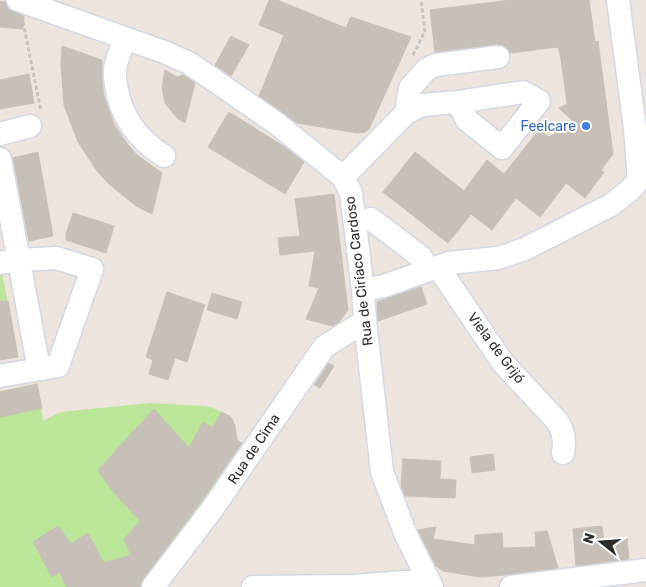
<svg xmlns="http://www.w3.org/2000/svg" width="646" height="587" viewBox="0 0 646 587" font-family="Rubik,sans-serif">
<rect width="100%" height="100%" fill="#ede4dd"/>
<path fill="#bbe598" d="M0 273H2L18 357 0 360Z
M37 384 43 421 61 412 150 403 202 406 211 407 222 412 212 428 216 478 223 482 142 587H0V391Z"/>
<path fill="#c6c0b8" stroke="#c9c0b6" d="M269 0H277L346 28 351 17 411 37 369 129 365 132 357 133 297 123 259 96 284 35 259 25Z
M511 0H589L595 42 598 41 613 154 601 170 604 172 585 198 566 183 540 217 516 198 492 230 471 214 448 243 383 192 415 152 464 191 487 160 504 174 539 130 549 137 574 122 559 108 567 104 561 59 558 47 510 53 503 45 496 44 435 52 430 10Z
M0 2H5L8 9 24 16 23 29 0 27Z
M231 36 249 45 231 76 215 65Z
M62 46 102 60V81L104 96 114 124 128 145 137 155 162 173 152 214 136 206 109 184 97 171 78 142 64 105 61 66Z
M165 70 177 77 183 75 195 83 185 123 177 118 165 103 162 87Z
M29 74 34 103 0 109V80Z
M229 112 283 146 304 162 285 194 208 147Z
M38 152 53 236 29 241 13 158Z
M334 194 348 310 339 322 332 326 306 319 319 288 309 286 315 251 280 255 278 238 300 236 295 199Z
M73 213 114 226 106 253 66 240V234Z
M421 287 427 304 378 321 377 302Z
M167 292 205 305 187 362 175 358 168 380 149 374 153 360 146 357Z
M212 293 242 302 237 319 207 310Z
M0 301H8L18 357 0 360Z
M329 363 334 366 320 388 314 385Z
M37 384 42 408 0 417V392Z
M154 409 189 448 203 422 212 428 222 412 231 417 235 426 237 440 242 443 202 500 143 579 140 587H66L60 572 52 577 33 542 58 526 71 544 88 533 104 563 131 555 124 539 140 521 110 488 98 470Z
M493 454 495 470 472 473 470 457Z
M403 459 441 461 440 479 456 480 455 498 405 496 401 486Z
M602 526 604 541 627 538 629 559 576 566 573 529Z
M436 527 433 539 475 545V535L502 533 503 548 536 547 535 532 547 531 558 568 504 575 480 577 443 571 436 566 418 530Z"/>
<g fill="none" stroke-linecap="round" stroke-linejoin="round">
<defs>
<path id="minor" d="M18 0 164 52 189 63 276 123 343 177 351 193 363 290 365 321 382 472 406 535 432 587
M125 39C122 47 118 56 116 64 114 70 115 78 116 84 120 116 137 139 164 156
M406 113 410 88 427 69 436 65 498 57
M0 134 30 126
M0 159 39 369
M343 177 406 113 422 105 458 102 523 92 539 101 502 148 467 120 458 102
M371 219 421 257 428 270
M0 263 19 260 56 258 92 269 58 366 0 376
M438 267 503 363 557 421C564 432 565 440 563 453
M363 290 384 286 449 263 498 258 525 249 611 205 629 191 639 180 635 128 618 0
M153 587 213 508 324 347 365 321
M253 587 354 586 428 580
M511 587 646 570"/>
</defs>
<use href="#minor" stroke="#d2d8e4" stroke-width="25"/>
<path stroke="#c4c4c4" stroke-width="3" stroke-dasharray="4 2.5" stroke-linecap="butt" d="M23 22 41 111
M413 55 425 31 421 0"/>
<use href="#minor" stroke="#fff" stroke-width="22"/>
</g>
<circle fill="#3f7fe0" stroke="#fff" stroke-width="2" cx="586" cy="126" r="5"/>
<g text-anchor="middle" dominant-baseline="central" stroke-width="4" stroke-linejoin="round" paint-order="stroke">
<g font-size="14" fill="#366cbe" stroke="#fff" text-anchor="end">
<text x="576" y="126">Feelcare</text>
</g>
<g font-size="14" fill="#2b2b2b" stroke="#fff">
<text transform="translate(359 271) rotate(-97)">Rua de Ciríaco Cardoso</text>
<text transform="translate(496 348) rotate(53)">Viela de Grijó</text>
<text transform="translate(254 449) rotate(-56)">Rua de Cima</text>
</g>
</g>
<g transform="translate(601 542) rotate(287)" stroke="#ffffff" stroke-width="4" paint-order="stroke">
<path d="M0-4L9 19L0 12L-9 19Z" fill="#2b2b2b"/>
<text y="-8" font-size="14" font-weight="bold" text-anchor="middle" fill="#2b2b2b">N</text>
</g>
</svg>
